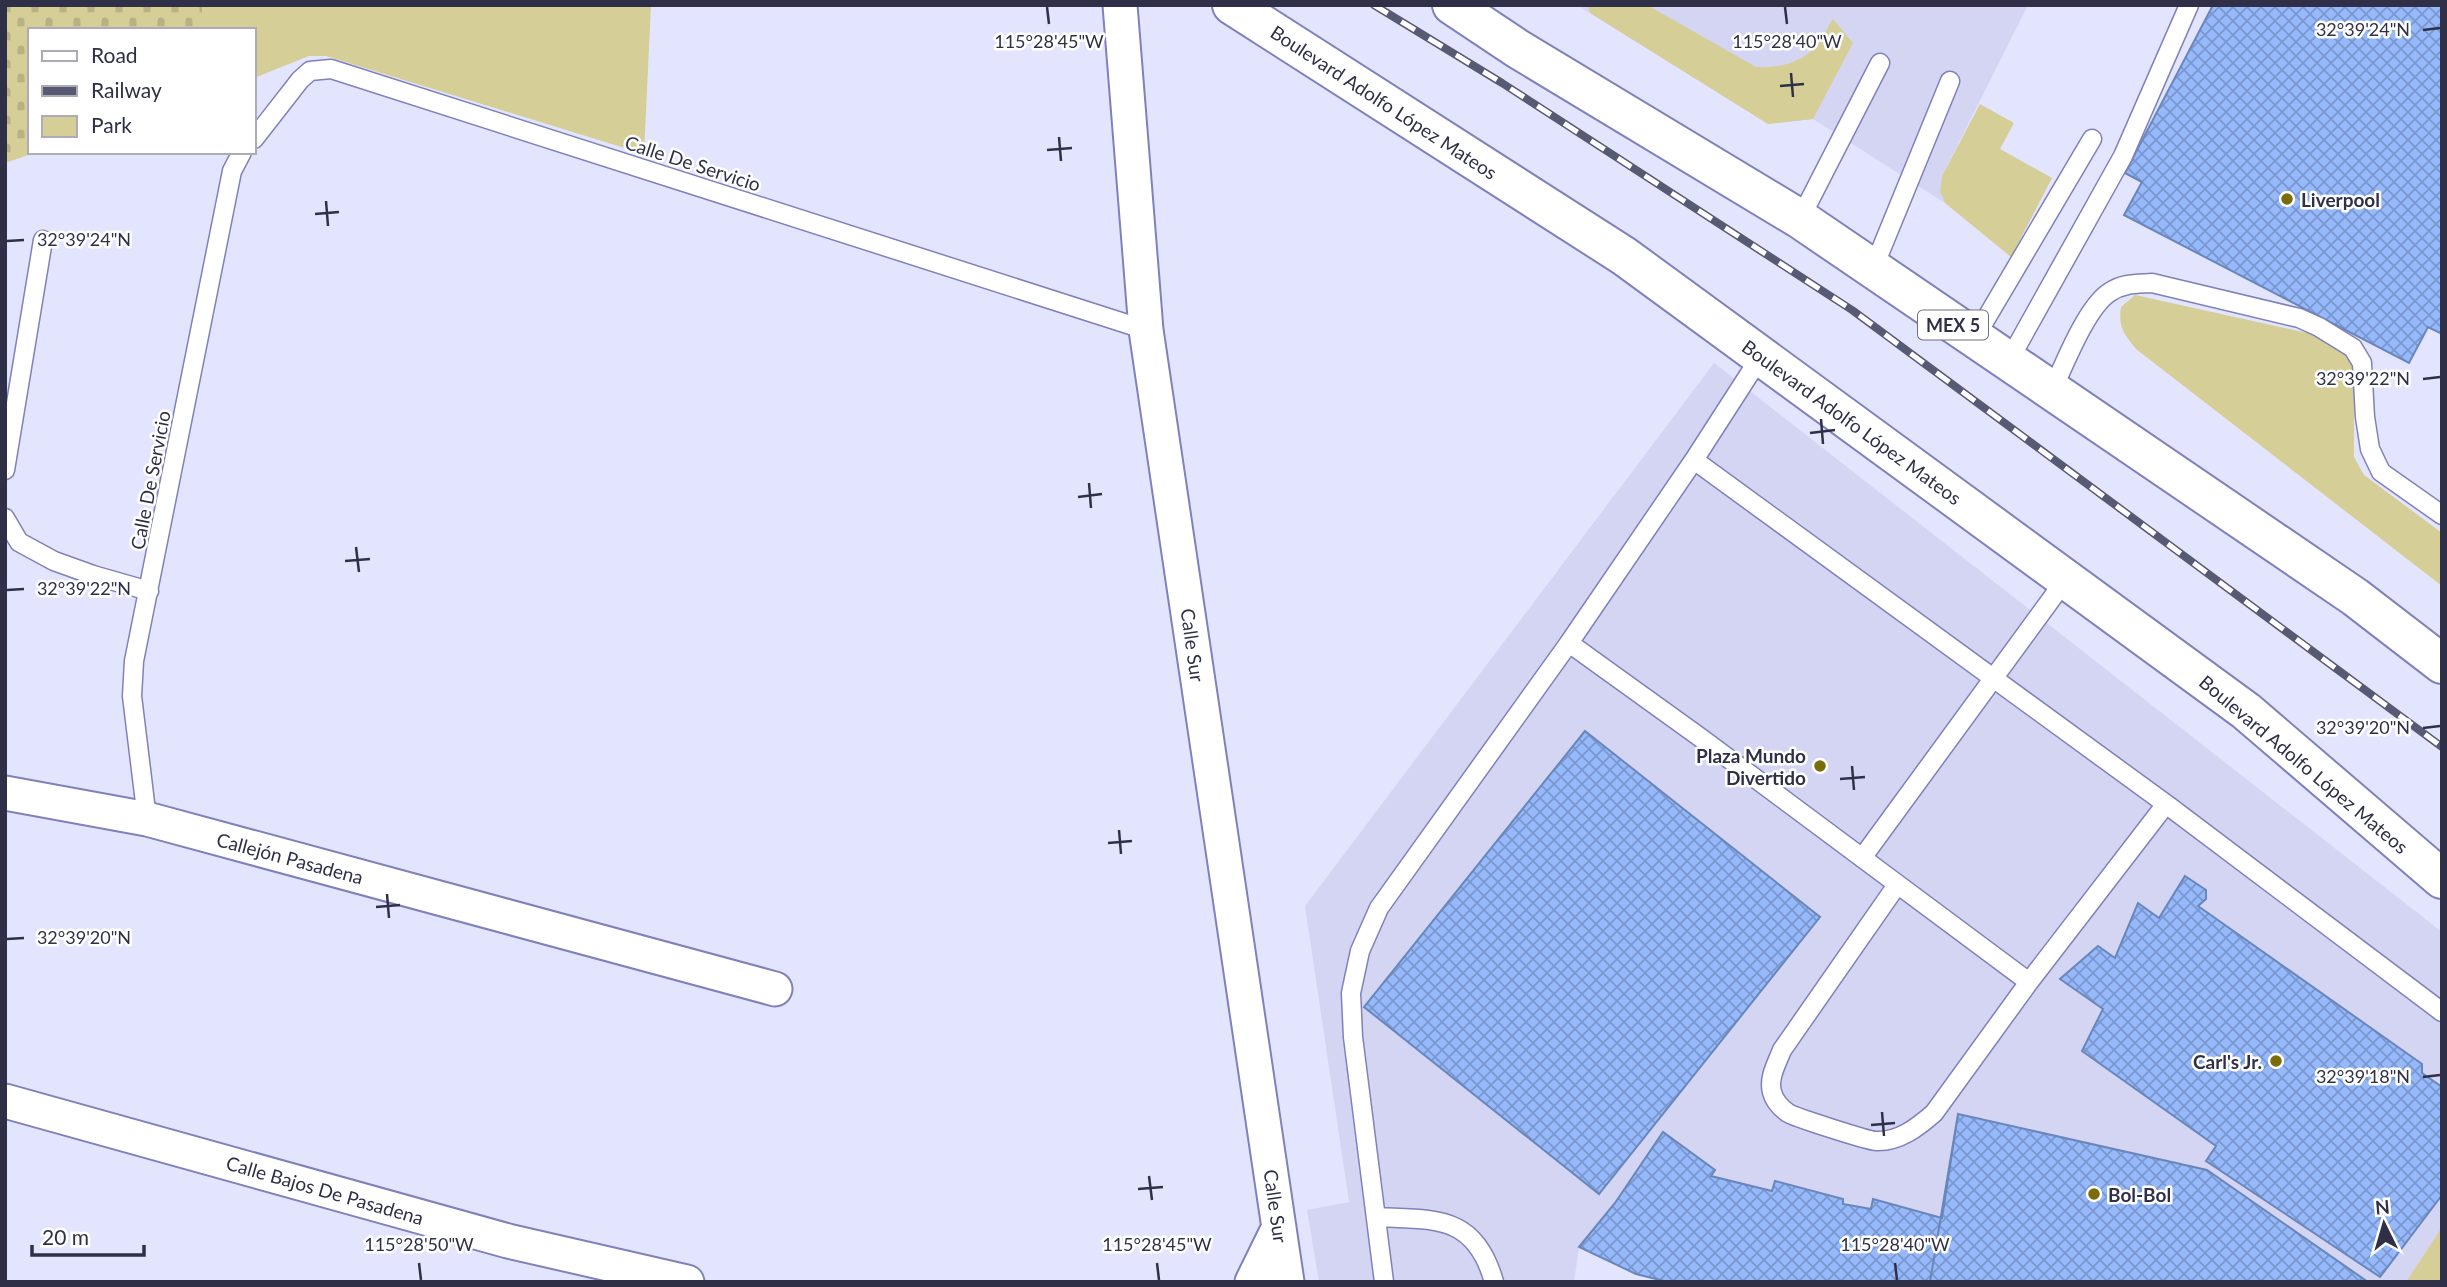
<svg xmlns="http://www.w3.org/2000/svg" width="2447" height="1287" viewBox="0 0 2447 1287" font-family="Lato,sans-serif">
<defs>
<pattern id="cemetery-stones" width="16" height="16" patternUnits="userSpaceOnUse" patternTransform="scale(1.75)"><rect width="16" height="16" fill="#d5ce96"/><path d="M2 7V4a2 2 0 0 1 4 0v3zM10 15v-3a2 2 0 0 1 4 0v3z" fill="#b7b183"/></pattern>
<pattern id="building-cross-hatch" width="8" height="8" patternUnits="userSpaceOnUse" patternTransform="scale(1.75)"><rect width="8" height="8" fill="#95b9fb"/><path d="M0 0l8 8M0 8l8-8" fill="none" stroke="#7a97cd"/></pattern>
</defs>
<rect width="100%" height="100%" fill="#e3e5ff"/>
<path fill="#d3d5f2" d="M1577 5H2028L1942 176 1940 191 1945 203 1813 119 1768 124Z
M1714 363 2442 932V1227L2406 1282H1668L1636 1274 1579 1248 1574 1282H1319L1307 1210 1349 1202 1305 906Z"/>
<path fill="#d5ce96" d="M202 5H651L644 154 326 56H309L254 78V30H202Z
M1588 5H1647L1756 67C1777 68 1799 64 1814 48 1822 41 1827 28 1833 19L1853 43 1813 119 1768 124 1590 13Z
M1980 104 2014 123 2000 149 2052 178 2011 257 1945 203 1940 191 1942 176Z
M2135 295 2321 336 2340 348 2354 366V457L2364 475 2442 533V586L2136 349C2124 334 2118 328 2121 307Z
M2442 1227V1282H2406Z"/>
<path fill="url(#cemetery-stones)" d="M5 5H202V30H30V152H37L5 163Z"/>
<path fill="url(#building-cross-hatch)" stroke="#6986bb" stroke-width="2" d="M2213 5H2442V334L2428 327 2409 363 2124 215 2142 182 2125 173Z
M1585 731 1820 917 1599 1194 1364 1007Z
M2185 876 2206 890V899L2198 906 2422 1064V1073L2442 1087V1195L2380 1277 2206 1161 2216 1146 2082 1051 2103 1009 2060 979 2098 946 2115 958 2138 903 2159 918Z
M1958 1114 2207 1170 2368 1282H1668L1636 1274 1579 1247 1615 1203 1663 1132 1715 1170 1711 1176 1772 1191 1775 1181 1843 1199V1204L1871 1209 1873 1199 1942 1218Z
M1958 1114 2207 1170 2368 1282H1930Z"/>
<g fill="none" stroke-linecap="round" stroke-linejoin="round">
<defs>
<path id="service" d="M254 139 300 80 310 71 331 69 1146 330
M1800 219 1880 63
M1873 269 1950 81
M1974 339 2092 139
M1761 356 1694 460 1569 643 1701 738 2029 982
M2008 362 2123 156 2189 5
M2052 391C2064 365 2087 306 2110 292 2123 283 2137 284 2152 283L2299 318 2319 327 2353 348 2362 363 2365 417 2370 449 2381 472 2442 515
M1694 460 2166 804 2029 982 1934 1113C1918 1127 1899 1142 1876 1141 1869 1141 1794 1117 1788 1113 1781 1108 1774 1100 1772 1092 1768 1078 1777 1063 1782 1050L1897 885
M5 470 43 240
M5 518 19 542 54 561 93 575 149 591
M2166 804 2442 1012
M147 819 132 696 134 661 232 171 242 152
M1862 858 2066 579
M1377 1217C1435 1220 1475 1214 1494 1282
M1384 1282 1353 1037 1351 993 1360 951 1379 908 1569 643"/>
<path id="minor" d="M1120 5 1146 330 1287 1282
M5 793 147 819 775 989
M5 1101 508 1241 687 1282
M1252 1282 1279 1227"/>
<path id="primary" d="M1232 5 1624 256 2246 711 2442 879
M1452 5 1518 49 1800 219 2355 597 2442 664"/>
</defs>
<use href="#service" stroke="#7f81bb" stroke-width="21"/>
<use href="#minor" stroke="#7f81bb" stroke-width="37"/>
<use href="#primary" stroke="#7f81bb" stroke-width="42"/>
<use href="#service" stroke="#fff" stroke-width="18"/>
<use href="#minor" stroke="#fff" stroke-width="33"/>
<use href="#primary" stroke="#fff" stroke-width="38"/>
<defs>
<path id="rail" d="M1374 5 1502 83 1852 310 2442 747"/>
</defs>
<use href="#rail" stroke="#585972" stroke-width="8"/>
<use href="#rail" stroke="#fff" stroke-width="5" stroke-dasharray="16" stroke-linecap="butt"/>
</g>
<path fill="none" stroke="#2f3048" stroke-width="2.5" d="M1047 7 1049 24M1785 7 1787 24M2423 30 2440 28M1791 73 1793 97M1780 86 1804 84M1059 137 1061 161M1047 150 1072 148M326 201 328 226M315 214 339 212M7 241 24 240M2423 379 2440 377M1821 419 1823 444M1810 433 1835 430M1089 483 1091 508M1078 497 1102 494M356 547 359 572M345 561 370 559M7 590 24 589M2423 728 2440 726M1852 766 1854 790M1840 779 1865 777M1119 830 1121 854M1108 843 1132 841M387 894 389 918M376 907 400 905M7 939 24 938M2423 1077 2440 1075M1882 1112 1884 1136M1871 1125 1895 1123M1149 1176 1152 1200M1138 1189 1163 1187M419 1263 421 1280M1157 1263 1159 1280M1895 1263 1897 1280"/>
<g fill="#796d0a" stroke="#fff" stroke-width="2.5">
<circle cx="2287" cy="199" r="7"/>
<circle cx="1820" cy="766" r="7"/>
<circle cx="2276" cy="1061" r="7"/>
<circle cx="2094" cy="1194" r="7"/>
</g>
<g text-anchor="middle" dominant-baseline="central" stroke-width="5" stroke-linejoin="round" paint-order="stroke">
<rect fill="#fff" stroke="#6d6e7f" stroke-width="2" x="1918" y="310.5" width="70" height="29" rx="5"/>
<g font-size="18" font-weight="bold" fill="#2f3048">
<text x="1953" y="325">MEX 5</text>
</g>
<g font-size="19" fill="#2f3048" stroke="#fff">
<text transform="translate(1384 102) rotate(33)">Boulevard Adolfo López Mateos</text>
<text transform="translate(693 163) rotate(18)">Calle De Servicio</text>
<text transform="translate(1852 422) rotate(36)">Boulevard Adolfo López Mateos</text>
<text transform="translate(150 480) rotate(-79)">Calle De Servicio</text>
<text transform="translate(1193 645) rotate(82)">Calle Sur</text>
<text transform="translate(2304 764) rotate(40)">Boulevard Adolfo López Mateos</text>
<text transform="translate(290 858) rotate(15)">Callejón Pasadena</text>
<text transform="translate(325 1190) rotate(16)">Calle Bajos De Pasadena</text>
<text transform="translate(1276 1206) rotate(82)">Calle Sur</text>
</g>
<g font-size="19" font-weight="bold" fill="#2f3048" stroke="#fff" text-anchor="start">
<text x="2301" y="199">Liverpool</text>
<text x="1806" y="755" text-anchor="end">Plaza Mundo<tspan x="1806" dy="22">Divertido</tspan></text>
<text x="2262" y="1061" text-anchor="end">Carl's Jr.</text>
<text x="2108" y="1194">Bol-Bol</text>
</g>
</g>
<g font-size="18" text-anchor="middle" fill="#2f3048" stroke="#fff" stroke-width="5" stroke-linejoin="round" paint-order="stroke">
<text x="2363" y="36">32°39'24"N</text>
<text x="1049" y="48">115°28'45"W</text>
<text x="1787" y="48">115°28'40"W</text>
<text x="84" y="246">32°39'24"N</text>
<text x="2363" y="385">32°39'22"N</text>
<text x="84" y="595">32°39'22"N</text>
<text x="2363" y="734">32°39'20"N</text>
<text x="84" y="944">32°39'20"N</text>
<text x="2363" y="1083">32°39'18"N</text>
<text x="419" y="1251">115°28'50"W</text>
<text x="1157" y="1251">115°28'45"W</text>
<text x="1895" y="1251">115°28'40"W</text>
</g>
<rect width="2447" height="1287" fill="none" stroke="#2f3048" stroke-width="14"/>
<rect x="28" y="28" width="228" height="126" fill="#ffffff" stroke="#acacb6" stroke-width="2"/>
<rect x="42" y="51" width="35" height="10" fill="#ffffff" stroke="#acacb6" stroke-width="2"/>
<text x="91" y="63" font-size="21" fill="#2f3048">Road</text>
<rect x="42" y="86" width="35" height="10" fill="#585972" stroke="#acacb6" stroke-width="2"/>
<text x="91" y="98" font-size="21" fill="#2f3048">Railway</text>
<rect x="42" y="116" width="35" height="21" fill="#d5ce96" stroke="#acacb6" stroke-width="2"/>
<text x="91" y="133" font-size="21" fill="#2f3048">Park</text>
<g transform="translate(2384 1224) rotate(355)" stroke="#ffffff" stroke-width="5" paint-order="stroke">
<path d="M0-5L12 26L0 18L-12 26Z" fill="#2f3048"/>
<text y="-10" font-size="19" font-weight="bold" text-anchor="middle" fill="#2f3048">N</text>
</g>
<path d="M32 1245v10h112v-10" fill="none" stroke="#2f3048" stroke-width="3.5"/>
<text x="42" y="1245" font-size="21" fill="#2f3048" stroke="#ffffff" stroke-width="5" paint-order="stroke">20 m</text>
</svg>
